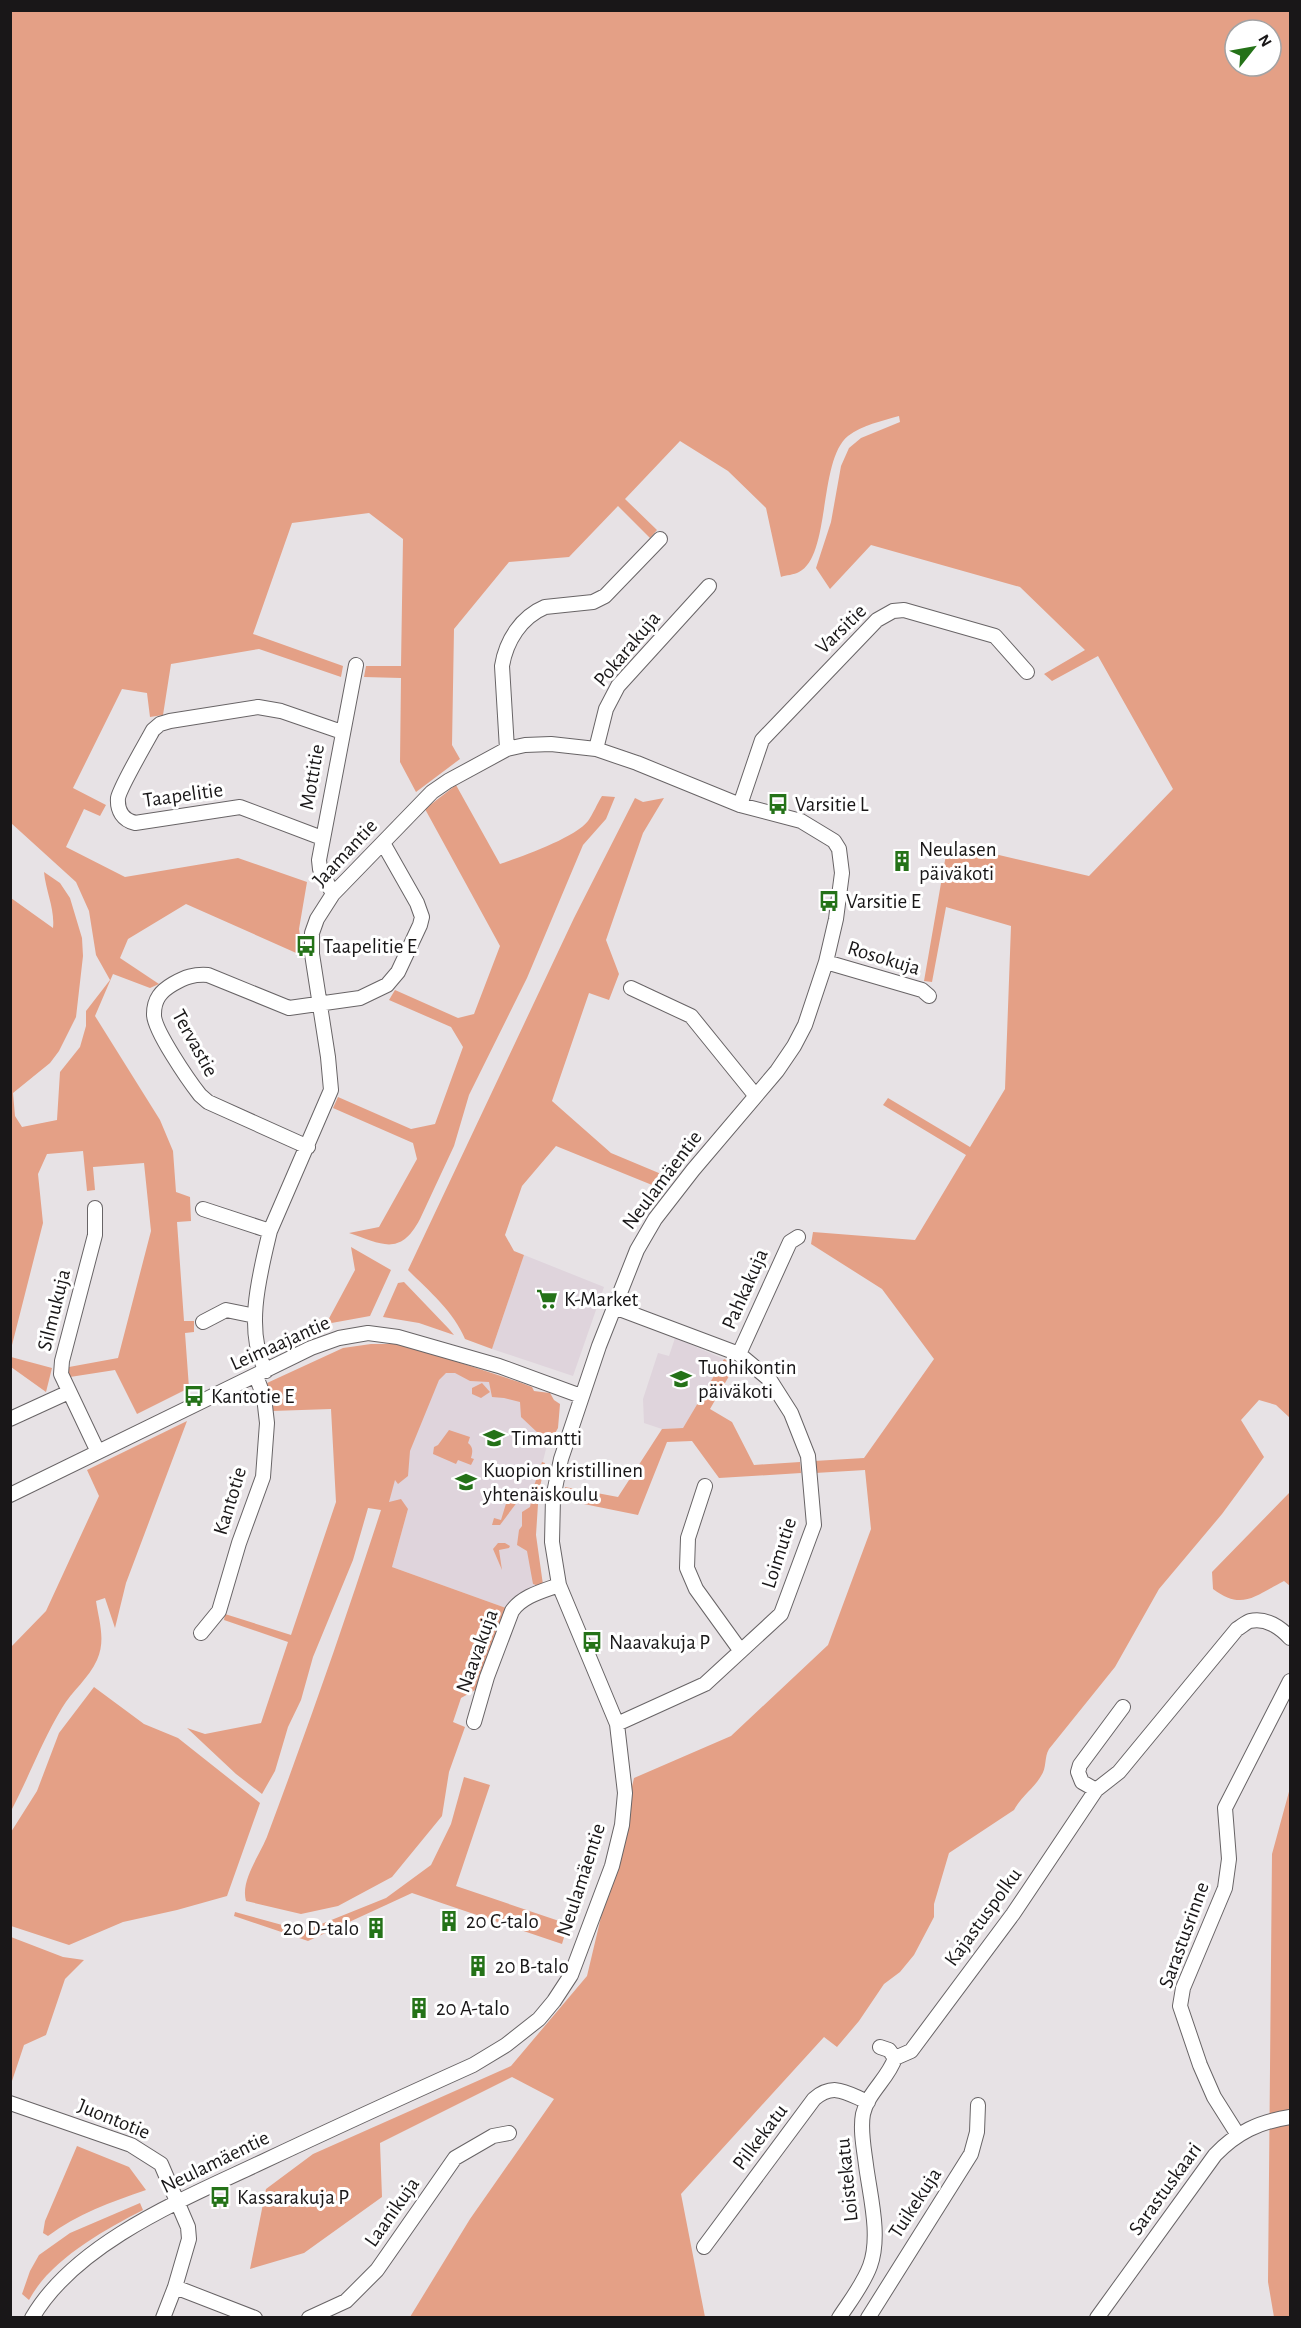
<svg xmlns="http://www.w3.org/2000/svg" width="1301" height="2328" viewBox="0 0 1301 2328" font-family="'Alegreya Sans',sans-serif">
<rect width="100%" height="100%" fill="#e7e2e5"/>
<path fill="#dfd4dc" d="M524 1255 604 1287 573 1376 492 1349Z
M675 1338 724 1359 683 1428 662 1429 644 1423 643 1399 658 1353 669 1356Z
M441 1357 526 1387 549 1437 537 1485 535 1536 543 1584 512 1598 506 1608 392 1567 408 1509 388 1503 395 1478 423 1399Z"/>
<path fill="#e4a086" fill-rule="evenodd" d="M11 11H1290V1418L1276 1405 1259 1400 1241 1420 1264 1457 1222 1514 1159 1589 1115 1667 1049 1749C1044 1757 1047 1768 1041 1776 1034 1788 1021 1797 1014 1810L949 1853 934 1904V1917L914 1955 900 1972 884 1984 859 2021 837 2047 824 2037 681 2194 705 2317H410L470 2219 554 2099 512 2077 380 2143 382 2197 304 2253 250 2269 266 2189 313 2154 511 2066 587 1976 634 1778 731 1736 828 1645 871 1529 865 1470 815 1473 814 1461 864 1458 934 1359 882 1289 811 1244 813 1232 915 1240 966 1155 883 1105 888 1098 970 1147 1005 1089 1011 926 946 907 932 982 924 981 948 843 1089 876 1173 789 1098 656 1052 681 1044 674 1085 650 1020 587 871 545 830 589 816 568 831 522 841 466 849 448 861 438 900 422 899 416C882 421 862 425 848 436 818 460 831 556 799 572 794 575 786 575 781 577L766 508 728 471 680 441 625 499 657 530 650 538 618 506 569 557 509 562 454 629 452 745 460 759 416 792 400 762 401 678 364 677 366 666H401L403 539 369 513 292 523 253 634 343 666 341 677 259 649 171 664 163 715 150 717 147 693 122 689 73 788 106 805 100 816 84 809 66 847 125 877 238 858 307 882 299 929 303 956 186 904 128 939 120 958 159 984 150 988 113 974 95 1016 160 1120 173 1151 176 1192 190 1197 191 1221 177 1222 184 1321H194V1332L185 1333 189 1388 137 1414 115 1370 70 1377 68 1372 69 1367 118 1358 151 1231 144 1163 93 1167 95 1190 87 1191 83 1151 47 1154 38 1174 43 1223 11 1349V898L53 928C55 909 46 892 44 872L60 883 70 898 82 938 83 956 76 1017 59 1051 50 1063 13 1093 15 1116 22 1127 57 1120 60 1072 80 1047 86 1026V1011L110 980 96 955 89 911 76 882 11 823ZM1235 30H1271V66H1235Z
M456 785 500 864C520 857 575 838 588 821 593 814 597 804 602 796L615 797 606 819 583 845 527 978 469 1095 454 1146 420 1219C400 1257 382 1244 349 1233L379 1227 417 1159 413 1143 333 1108 338 1097 411 1129 435 1124 463 1047 451 1027 389 1000 395 990 458 1018 474 1014 500 946 425 809Z
M635 798 643 802 664 798 643 833 606 940 619 974 609 1000 589 993 552 1101 611 1153 666 1176 657 1187 556 1146 522 1186 505 1235 514 1251 524 1255 492 1349 465 1339C454 1312 429 1291 408 1270L574 918Z
M351 1247 391 1270 370 1316 326 1324 355 1270Z
M404 1282 449 1329 454 1335 419 1323 383 1317 398 1283Z
M371 1344H403L519 1382 532 1387 534 1391 550 1393 554 1400 560 1404 558 1428 550 1442H541L539 1434 521 1417 520 1402 504 1398 492 1397 489 1382 470 1381 455 1373H446L439 1380 410 1451 408 1476 398 1484 395 1480 389 1502 401 1499 408 1509 392 1567 506 1608 477 1689 461 1698 453 1722 465 1727 449 1772 442 1816 392 1877 338 1906 301 1914 246 1901C240 1880 261 1854 268 1834 308 1727 346 1619 381 1510L368 1508 353 1560 313 1657 301 1700 288 1727 275 1771 262 1794 236 1774 187 1728 205 1734 261 1723 288 1642 224 1620 225 1614 291 1635 336 1502 331 1409 272 1411 267 1383 343 1348Z
M11 1357 52 1368 46 1392 11 1367Z
M724 1359 736 1364 710 1409 732 1422 754 1465 800 1462 801 1473 719 1478 692 1441 667 1442 638 1515 564 1500 565 1487 618 1497 662 1429 683 1428Z
M482 1383 490 1392 481 1398 472 1394V1388Z
M187 1421 126 1583 115 1628 105 1598 96 1601C99 1621 106 1640 97 1660 89 1678 72 1691 62 1708 42 1741 29 1777 11 1811V1647L46 1611 99 1496 87 1470Z
M449 1430 470 1437 468 1443C473 1447 473 1451 471 1458L474 1459 471 1465 458 1460 456 1464 433 1454 434 1447 438 1445Z
M542 1462 545 1463 538 1497 531 1495Z
M1290 1492V1586L1284 1581C1255 1596 1242 1611 1213 1589L1212 1572Z
M508 1497 518 1501 500 1525H492L494 1518 501 1520Z
M531 1502 538 1504 536 1535 543 1585 539 1586 533 1584 527 1551 517 1545 519 1530 522 1526V1512L530 1507Z
M498 1543H505L510 1546 509 1548 499 1550 502 1570 493 1549Z
M94 1687 144 1724 178 1738 260 1803 227 1896 177 1910 123 1922 69 1945 11 1926V1832L37 1791 59 1733Z
M464 1777 490 1785 456 1886 568 1924 562 1944 412 1893 308 1941 234 1916 235 1912 304 1931 386 1898 431 1865 451 1824Z
M1290 1788V2317H1274L1268 2282 1272 1854Z
M11 1937 63 1957 84 1960 65 1979 46 2035 24 2045 11 2084Z
M77 2146 129 2167 146 2190C111 2202 77 2214 48 2236L43 2233 45 2221Z
M140 2203 143 2210C104 2230 50 2260 29 2300L22 2294 30 2271 39 2255 70 2233Z"/>
<g fill="none" stroke-linecap="round" stroke-linejoin="round">
<defs>
<path id="minor" d="M507 749 502 666C506 641 521 617 545 607L593 602 605 596 660 539
M596 749 606 709 618 686 709 586
M740 805 762 740 877 620 893 611 904 610 995 636 1027 672
M322 838 240 807 135 823C123 820 117 811 118 798 120 787 146 743 153 730L160 724 170 721 258 707 281 711 342 732
M333 894 320 869 319 860 356 665
M826 962 922 990 929 996
M631 988 691 1016 755 1095
M308 1147 208 1102 200 1095C189 1081 153 1029 154 1014 154 999 161 991 173 984 185 977 194 974 208 975L289 1008 360 998 387 985 398 972 420 925 422 917 417 903 383 843
M95 1208V1235L62 1361 61 1374 98 1452
M203 1209 270 1231
M614 1307 739 1354 770 1380 791 1413 808 1456 814 1525 781 1614 705 1684 617 1724
M203 1322 226 1310 255 1316
M739 1354 790 1242 798 1237
M10 1419 69 1392
M705 1486 688 1538 687 1568 696 1589 740 1650
M10 1495 311 1348 339 1338 368 1333 398 1337 499 1366 581 1396
M201 1633 219 1611 239 1543 263 1477 267 1423 264 1397 256 1376
M1123 1707 1080 1765 1078 1772 1082 1782 1096 1790 1119 1772 1237 1629C1241 1627 1246 1622 1250 1621 1266 1617 1281 1628 1290 1638
M474 1722 487 1677 512 1611C522 1596 543 1591 559 1585
M895 2058 911 2051 1013 1914 1096 1790
M10 2103 131 2145 161 2164 188 2227 189 2239 175 2287 163 2318
M1238 2135 1214 2097 1200 2065 1180 2006 1183 1988 1225 1888 1229 1859 1225 1808 1290 1681
M704 2247 814 2099C834 2082 846 2093 868 2102
M175 2287 255 2318
M32 2318C76 2242 186 2198 262 2162 332 2129 402 2097 473 2065L506 2045 539 2019 554 2001 571 1975 612 1866 622 1825 625 1793 617 1724 559 1585 552 1542 553 1498 561 1459 599 1346 637 1250 655 1219 693 1170 777 1071 794 1046 805 1025 826 962 836 919 842 873 839 849 834 841 801 821 740 805 637 763 596 749 551 744 525 745 507 749 448 781 432 792 333 894 317 919 312 933V954L328 1057 331 1090 270 1231C260 1273 244 1331 266 1371
M309 2318 346 2301 377 2270 455 2158 493 2136 509 2133
M839 2318C850 2301 863 2285 870 2266 881 2236 870 2196 866 2165 864 2149 860 2130 863 2114 868 2092 888 2079 895 2058L889 2050 880 2047
M868 2318 971 2154 977 2132 978 2105
M1097 2318 1215 2155C1237 2132 1259 2122 1290 2117"/>
</defs>
<use href="#minor" stroke="#686466" stroke-width="16"/>
<use href="#minor" stroke="#fff" stroke-width="14"/>
</g>
<defs>
<symbol id="bus-bare" viewBox="-9 -9 18 18"><path d="M-5-6H5V4H4V6H2V4H-2V6H-4V4H-5ZM-3.5-4V0h7V-4ZM-3.5 1.2v1.5H-2V1.2ZM2 1.2v1.5H3.5V1.2Z" fill="#247218" stroke="#fff" stroke-width="2.5" paint-order="stroke"/></symbol>
<symbol id="building-bare" viewBox="-9 -9 18 18"><path d="M-4-6H4V6H1V3H-1V6H-4ZM-2.5-4.3h1.7v1.8h-1.7ZM.8-4.3h1.7v1.8H.8ZM-2.5-1h1.7V.8h-1.7ZM.8-1h1.7V.8H.8Z" fill="#247218" stroke="#fff" stroke-width="2.5" paint-order="stroke"/></symbol>
<symbol id="supermarket-bare" viewBox="-9 -9 18 18"><path d="M-6-5.5h2.5l.6 2H6L4.5 2H-2.5L-4.4-4H-6ZM-1.5 3.2a1.3 1.3 0 1 0 .1 0ZM3 3.2a1.3 1.3 0 1 0 .1 0Z" fill="#247218" stroke="#fff" stroke-width="2.5" paint-order="stroke"/></symbol>
<symbol id="school-bare" viewBox="-9 -9 18 18"><path d="M0-5L7-2L0 1L-7-2ZM-4 1L0 2.5L4 1V4Q0 6-4 4Z" fill="#247218" stroke="#fff" stroke-width="2.5" paint-order="stroke"/></symbol>
</defs>
<g fill-rule="evenodd">
<use href="#bus-bare" x="763" y="789" width="30" height="30"/>
<use href="#building-bare" x="887" y="846" width="30" height="30"/>
<use href="#bus-bare" x="814" y="886" width="30" height="30"/>
<use href="#bus-bare" x="291" y="931" width="30" height="30"/>
<use href="#supermarket-bare" x="532" y="1284" width="30" height="30"/>
<use href="#school-bare" x="666" y="1364" width="30" height="30"/>
<use href="#bus-bare" x="179" y="1381" width="30" height="30"/>
<use href="#school-bare" x="479" y="1423" width="30" height="30"/>
<use href="#school-bare" x="451" y="1467" width="30" height="30"/>
<use href="#bus-bare" x="577" y="1627" width="30" height="30"/>
<use href="#building-bare" x="434" y="1906" width="30" height="30"/>
<use href="#building-bare" x="361" y="1913" width="30" height="30"/>
<use href="#building-bare" x="463" y="1951" width="30" height="30"/>
<use href="#building-bare" x="404" y="1993" width="30" height="30"/>
<use href="#bus-bare" x="205" y="2182" width="30" height="30"/>
</g>
<g text-anchor="middle" dominant-baseline="central" stroke-width="6" stroke-linejoin="round" paint-order="stroke">
<g font-size="21" fill="#191718" stroke="#fff">
<text transform="translate(841 629) rotate(-44)">Varsitie</text>
<text transform="translate(627 649) rotate(-50)">Pokarakuja</text>
<text transform="translate(312 777) rotate(-80)">Mottitie</text>
<text transform="translate(183 795) rotate(-8)">Taapelitie</text>
<text transform="translate(345 853) rotate(-47)">Jaamantie</text>
<text transform="translate(884 958) rotate(17)">Rosokuja</text>
<text transform="translate(195 1043) rotate(61)">Tervastie</text>
<text transform="translate(662 1180) rotate(-53)">Neulamäentie</text>
<text transform="translate(745 1289) rotate(-66)">Pahkakuja</text>
<text transform="translate(54 1310) rotate(-76)">Silmukuja</text>
<text transform="translate(280 1343) rotate(-24)">Leimaajantie</text>
<text transform="translate(230 1501) rotate(-73)">Kantotie</text>
<text transform="translate(779 1553) rotate(-72)">Loimutie</text>
<text transform="translate(477 1651) rotate(-70)">Naavakuja</text>
<text transform="translate(581 1880) rotate(-72)">Neulamäentie</text>
<text transform="translate(983 1917) rotate(-54)">Kajastuspolku</text>
<text transform="translate(1184 1935) rotate(-70)">Sarastusrinne</text>
<text transform="translate(114 2119) rotate(22)">Juontotie</text>
<text transform="translate(760 2137) rotate(-53)">Pilkekatu</text>
<text transform="translate(215 2162) rotate(-26)">Neulamäentie</text>
<text transform="translate(847 2180) rotate(-96)">Loistekatu</text>
<text transform="translate(1165 2189) rotate(-54)">Sarastuskaari</text>
<text transform="translate(915 2203) rotate(-57)">Tuikekuja</text>
<text transform="translate(392 2212) rotate(-55)">Laanikuja</text>
</g>
<g font-size="21" fill="#191718" stroke="#fff" text-anchor="start">
<text x="795" y="804">Varsitie L</text>
<text x="919" y="849">Neulasen<tspan x="919" dy="24">päiväkoti</tspan></text>
<text x="846" y="901">Varsitie E</text>
<text x="323" y="946">Taapelitie E</text>
<text x="564" y="1299">K-Market</text>
<text x="698" y="1367">Tuohikontin<tspan x="698" dy="24">päiväkoti</tspan></text>
<text x="211" y="1396">Kantotie E</text>
<text x="511" y="1438">Timantti</text>
<text x="483" y="1470">Kuopion kristillinen<tspan x="483" dy="24">yhtenäiskoulu</tspan></text>
<text x="609" y="1642">Naavakuja P</text>
<text x="466" y="1921">20 C-talo</text>
<text x="359" y="1928" text-anchor="end">20 D-talo</text>
<text x="495" y="1966">20 B-talo</text>
<text x="436" y="2008">20 A-talo</text>
<text x="237" y="2197">Kassarakuja P</text>
</g>
</g>
<rect width="1301" height="2328" fill="none" stroke="#191718" stroke-width="24"/>
<g transform="translate(1253 48) rotate(59)"><circle r="28" fill="#ffffff" stroke="#a3a2a3" stroke-width="1.5"/>
<path d="M0-4.5L10 22L0 15L-10 22Z" fill="#247218"/>
<text y="-9" font-size="16" font-weight="bold" text-anchor="middle" fill="#191718">N</text>
</g>
</svg>
